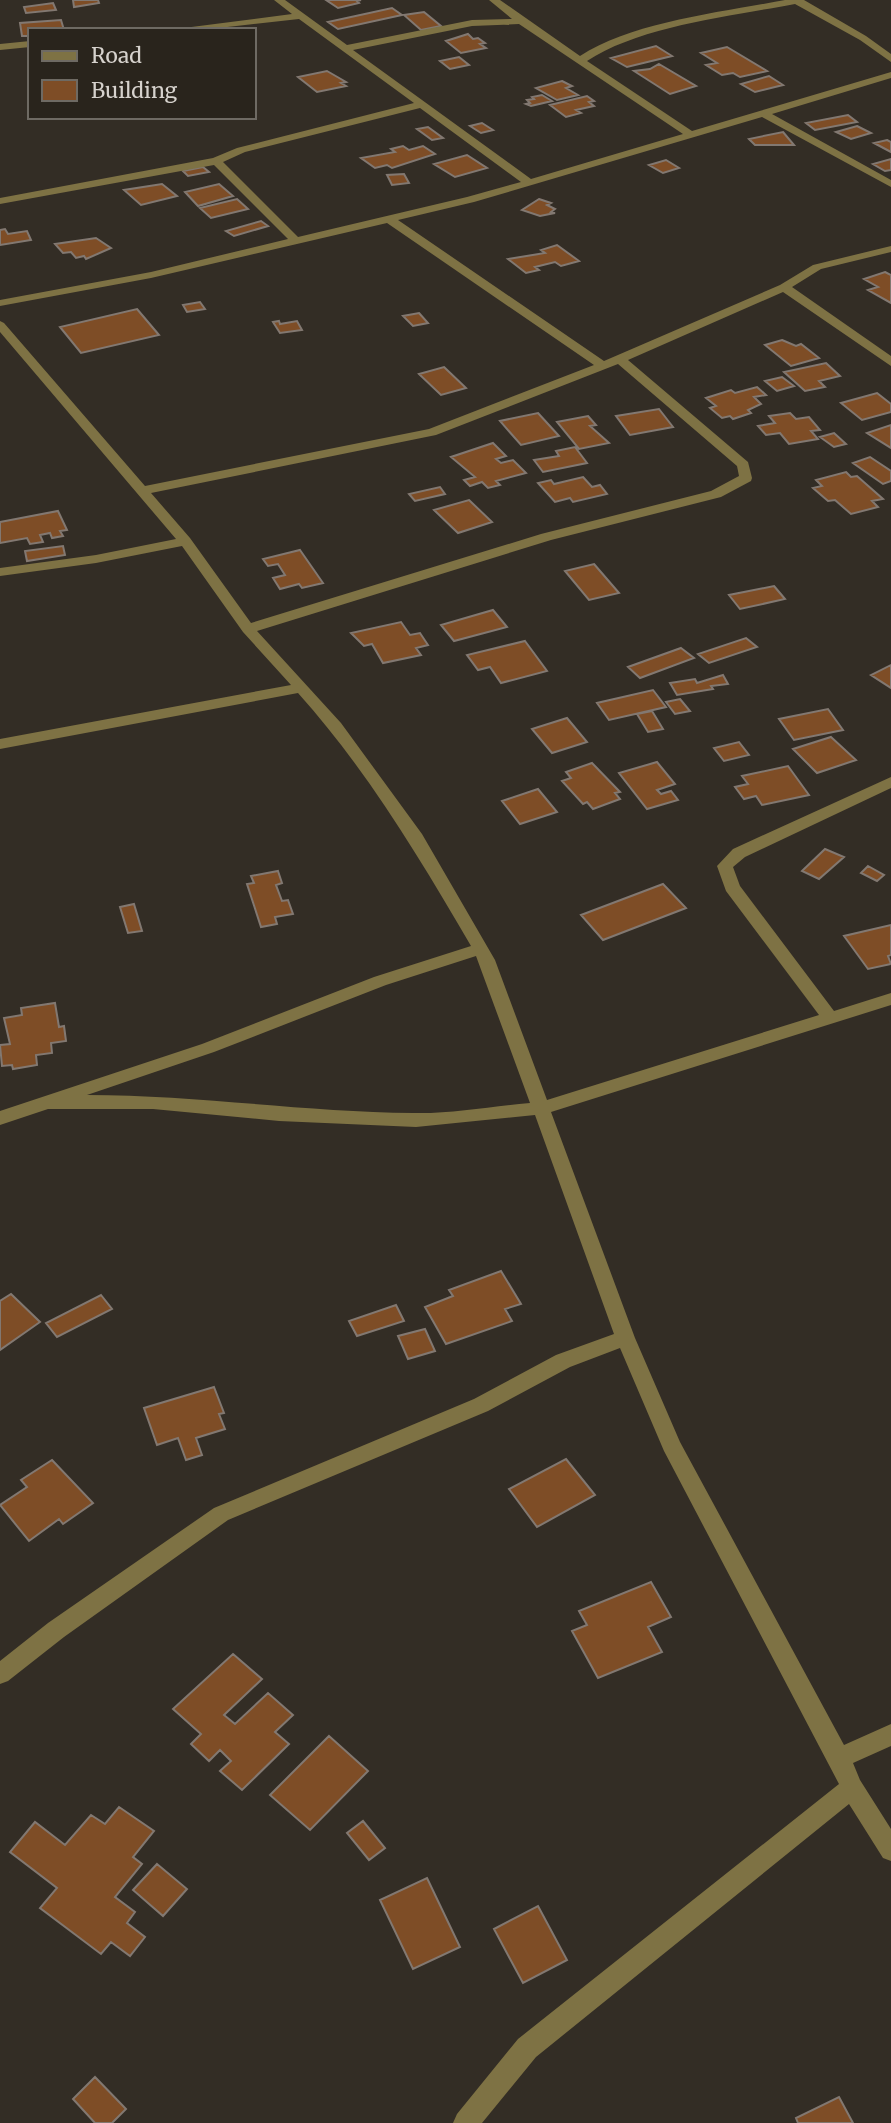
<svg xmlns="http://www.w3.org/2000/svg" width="891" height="2123" viewBox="0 0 891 2123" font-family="Merriweather,serif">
<rect width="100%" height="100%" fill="#332d25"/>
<path fill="#7e4d26" stroke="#827871" stroke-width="2" d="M73 0H98L99 3 74 7Z
M326 0H361L357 1 359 3 338 8Z
M53 3 56 10 26 13 24 7Z
M392 8 402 15 338 29 328 22Z
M424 12 441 26 421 30 404 15Z
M61 20 64 30H30V36H22L20 23Z
M468 34 473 39 478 38 485 43 480 44 486 48 461 53 446 41Z
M656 46 672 56 627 67 611 58Z
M727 47 767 71 740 77 733 73 722 75 706 65 717 63 701 53Z
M459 57 469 65 450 69 440 61Z
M659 64 696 86 670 94 634 71 650 69Z
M327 71 346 82 341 83 346 86 317 92 298 77Z
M769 76 783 85 755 92 741 84Z
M562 81 572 86 566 88 578 95 557 100 536 88Z
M542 95 552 101 531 106 526 104 530 103 527 100 534 99 532 97Z
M587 96 594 101 589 102 594 106 576 110 581 113 566 117 550 105Z
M848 115 857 122 815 130 806 123Z
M482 123 493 130 481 133 470 126Z
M857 126 871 133 851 139 836 132Z
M428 127 443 138 432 140 417 129Z
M783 132 794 145H755L749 139Z
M887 140 891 142V152L874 143Z
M403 146 409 150 423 146 435 154 392 168 387 165 375 168 361 158 395 152 391 149Z
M467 155 487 168 455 177 434 164Z
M891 159V170L885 171 873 164Z
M666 160 679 168 663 173 649 165Z
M203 167 209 172 188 176 183 171Z
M404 174 409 183 392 185 387 175Z
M162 184 177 196 141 205 124 190Z
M219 184 233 196 198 206 185 192Z
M237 199 248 209 211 218 200 208Z
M539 199 551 203 547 205 555 209 551 212 555 213 540 216 522 210Z
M261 221 268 226 234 236 226 231Z
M5 229 8 234 27 231 31 240 0 245V230Z
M96 238 111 248 86 259 84 256 76 258 71 252 63 253 55 244Z
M557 245 579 261 561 266 555 262 535 267 539 270 526 273 508 259 545 253 541 250Z
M885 272 891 275V303L868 290 878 287 864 279Z
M200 302 205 309 187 312 183 305Z
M137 309 159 335 81 353 60 327Z
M419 313 428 323 413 326 403 316Z
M279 321 280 324 297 321 302 330 280 333 273 322Z
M782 340 796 346 801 344 819 358 791 366 765 345Z
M826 363 840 376 819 381 825 387 805 391 784 372Z
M444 367 466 388 441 395 419 374Z
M782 377 794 386 777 391 765 381Z
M757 387 766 395 754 397 761 404 748 410 751 413 733 419 730 416 722 418 710 408 716 406 706 398 731 390 735 393Z
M877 393 891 404V412L862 420 841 403Z
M659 409 673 427 630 435 616 416Z
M538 413 559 436 521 445 500 421Z
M790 413 796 419 809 417 820 430 811 431 818 439 789 444 780 433 766 435 758 426 775 423 769 416Z
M588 416 596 425 590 426 609 443 579 449 557 422Z
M891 425V448L867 433Z
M834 433 846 444 834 447 820 437Z
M493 443 506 456 496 459 501 463 513 460 526 473 496 481 500 485 488 488 482 482 470 486 464 480 475 477 451 457Z
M575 447 587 463 543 472 534 460 559 456 556 451Z
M870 457 891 471V481L883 484 853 463Z
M846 472 851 477 857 476 883 499 872 501 878 507 851 514 835 500 828 501 813 488 822 486 816 480Z
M583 477 592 487 600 485 607 494 573 502 570 498 555 502 538 483 551 480 554 484Z
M440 487 445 494 415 501 409 494Z
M469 500 492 522 458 533 434 510Z
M58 511 67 530 60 531 63 536 52 538 50 533 40 535 43 542 30 544 27 538 0 543V522Z
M63 546 65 555 27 561 25 551Z
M300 550 323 583 302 588 299 584 280 589 273 578 285 575 278 564 268 566 263 559Z
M594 564 619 593 589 600 565 571Z
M774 586 785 599 740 609 729 595Z
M493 610 507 627 454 641 441 625Z
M401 622 410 635 420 633 428 645 416 648 421 655 383 663 372 644 364 646 351 633Z
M746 638 757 647 709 663 698 654Z
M525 641 547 671 501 683 490 667 478 670 467 655Z
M681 648 694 658 640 678 628 667Z
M891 665V688L871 675Z
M723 675 728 684 711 686 713 689 677 695 670 683 695 679 697 683Z
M653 690 666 707 609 720 597 703Z
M680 699 690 711 675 714 666 702Z
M828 709 843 730 794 740 779 719Z
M652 711 663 729 648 732 637 714Z
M567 718 587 742 552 753 532 729Z
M831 737 856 760 817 773 793 749Z
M739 742 749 755 724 761 714 748Z
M657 762 675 784 657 790 661 794 671 791 678 800 647 809 619 773Z
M592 763 620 792 615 793 620 799 593 809 587 802 583 804 562 781 571 778 566 772Z
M788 766 809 795 762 805 756 796 744 799 735 787 748 784 742 776Z
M538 789 557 812 520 824 502 801Z
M825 849 844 857 819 879 802 871Z
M868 866 884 875 877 881 861 873Z
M278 871 282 883 276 885 282 901 288 900 293 914 275 917 277 924 261 927 247 884 254 883 251 876Z
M663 884 686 908 603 940 581 915Z
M134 904 142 931 128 933 120 907Z
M891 925V955L888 956 891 964 868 969 844 936Z
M55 1003 59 1027 64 1026 66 1041 51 1043 52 1053 36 1055 37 1065 13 1069 12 1065 2 1066 0 1045 10 1044 4 1018 22 1015 21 1008Z
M501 1271 521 1304 505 1309 512 1321 446 1344 425 1307 453 1296 449 1290Z
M11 1294 40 1322 0 1350V1301Z
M101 1295 112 1309 57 1337 46 1323Z
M396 1305 404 1321 357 1336 349 1321Z
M425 1329 435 1351 408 1359 398 1336Z
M214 1387 224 1413 219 1414 225 1429 196 1438 202 1455 186 1460 178 1438 157 1445 144 1408Z
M566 1459 595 1495 537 1527 509 1489Z
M52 1460 93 1503 63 1524 59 1519 29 1541 0 1505 27 1487 21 1480Z
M651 1582 671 1617 648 1627 662 1652 598 1678 572 1631 587 1625 579 1611Z
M233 1654 262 1679 224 1715 235 1724 268 1693 293 1715 275 1732 289 1744 242 1790 220 1771 231 1761 220 1750 209 1761 191 1744 201 1734 173 1709Z
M329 1736 368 1771 310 1830 270 1795Z
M119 1807 154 1831 133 1857 142 1864 115 1897 135 1912 127 1923 145 1937 130 1956 111 1942 101 1954 40 1908 57 1888 10 1852 35 1822 65 1845 91 1815 105 1824Z
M363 1821 385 1848 369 1860 347 1833Z
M157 1864 187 1889 163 1916 133 1890Z
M427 1878 460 1947 413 1969 380 1900Z
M538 1906 567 1960 523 1983 494 1929Z
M95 2077 126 2109 112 2123H95L73 2099Z
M839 2097 853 2123H798L796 2118Z"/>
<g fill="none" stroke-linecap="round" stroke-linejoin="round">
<path fill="#7e7244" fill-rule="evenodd" d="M274 0H285L347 45 472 20 512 19 489 0H500L580 56C632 22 723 12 785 0H804L866 36 891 54V62L860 40 795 4C732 16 640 26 587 61L692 131 891 72V78L772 114 891 180V187L762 117 474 202 398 220 604 361 780 285 813 265 891 246V252L821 269 792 287 891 356V366L783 292 628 360 748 462 752 478 751 481 721 497 551 540 257 631 341 723 422 834 495 960 547 1100 819 1015 726 891 717 866 733 849 891 777V788L745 857 733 867 740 886 834 1011 891 993V1005L551 1112 635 1338 680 1442 844 1745 891 1724V1746L853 1763 860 1780 891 1829V1861L883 1858 849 1804 536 2057 482 2123H453L457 2114 518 2039 839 1784 664 1451 620 1348 570 1367 488 1411 228 1520 64 1637 8 1681 0 1684V1661L48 1623 214 1508 474 1399 556 1355 614 1334 535 1115 416 1127 279 1121 153 1109H48L0 1125V1111L202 1044 374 977 471 946C419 857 367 770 298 693L0 749V739L291 685 243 632 182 546 96 563 0 576V568L96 555 176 539 0 332V321L4 323 145 486 429 429 594 365 387 223 151 278 0 306V300L151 272 288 239 214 165 0 204V198L213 158 237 148 414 103 299 19 201 30H168L292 14ZM519 24 683 134 531 179 353 50 472 26ZM420 108 521 182 467 197 298 237 223 162 245 152ZM618 364 737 466 739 476 711 491 541 534 251 623 190 538 151 493 436 435ZM476 956 530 1103C492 1106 451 1114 413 1113 304 1112 196 1095 87 1095L214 1052 386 985Z
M30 41V47L0 50V44Z"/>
</g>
<rect x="28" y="28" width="228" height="91" fill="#29241c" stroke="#6e6a63" stroke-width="2"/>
<rect x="42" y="51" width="35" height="10" fill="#7e7244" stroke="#6e6a63" stroke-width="2"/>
<text x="91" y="63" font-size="21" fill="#d6d2cd">Road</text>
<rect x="42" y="80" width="35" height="21" fill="#7e4d26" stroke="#6e6a63" stroke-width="2"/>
<text x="91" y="98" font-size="21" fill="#d6d2cd">Building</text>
</svg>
